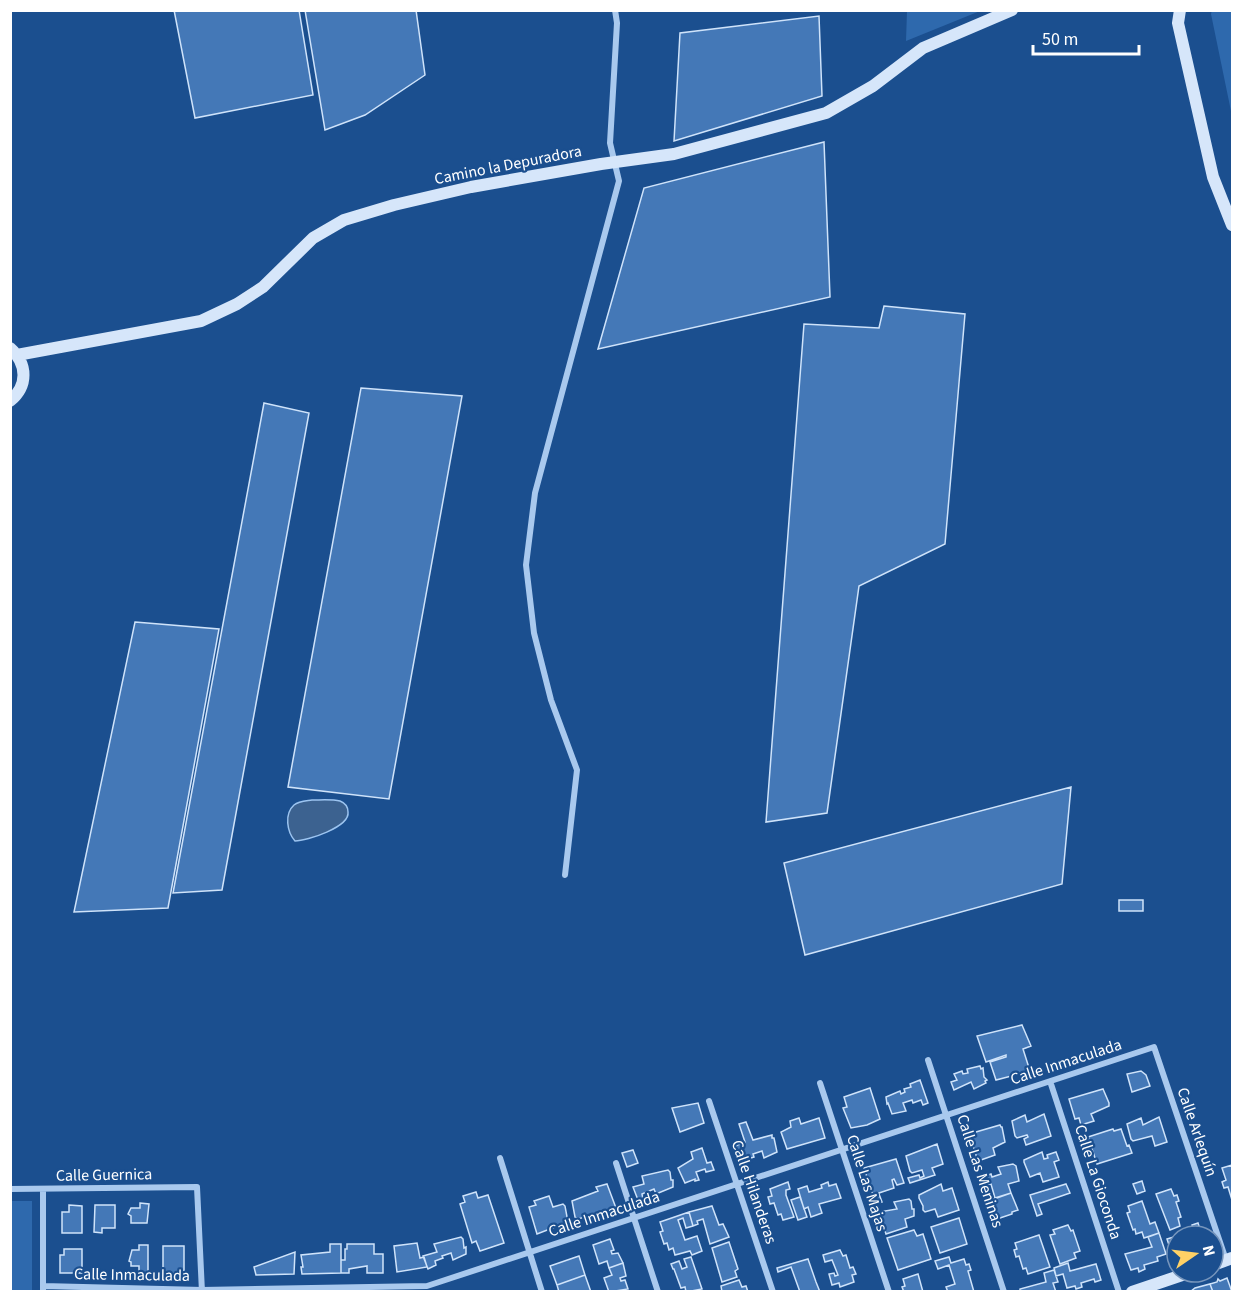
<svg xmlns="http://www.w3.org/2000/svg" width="1243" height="1302" viewBox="0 0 1243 1302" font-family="'Source Sans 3',sans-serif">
<rect width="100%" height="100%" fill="#1b4f8f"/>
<path fill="#2e69ad" d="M1212 10 1232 11V116L1211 14Z
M907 11V10L980 11 906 41Z
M11 1201H32V1291L11 1292Z"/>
<path fill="#3c6290" stroke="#9cc4f0" stroke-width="1.5" d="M312 800C321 800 332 799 340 801 345 803 348 806 348 812 350 827 307 841 295 841 287 832 284 814 294 805 299 801 306 801 312 800Z"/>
<path fill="#4478b7" stroke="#cfe3fa" stroke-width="1.5" d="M174 10H299L313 95 195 118Z
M305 10H416L425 75 365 115 325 130Z
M819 16 822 96 674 141 680 33Z
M824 142 830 297 598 349 644 188Z
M884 306 965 314 945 544 859 586 827 813 766 822 804 324 879 328Z
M361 388 462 396 389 799 288 787Z
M264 403 309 413 222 890 173 893Z
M135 622 219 629 168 908 74 912Z
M1071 787 1062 884 805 955 784 863Z
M1119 900H1143V911H1119Z
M1022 1025 1031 1046 1023 1049 1030 1071 996 1080 990 1062 1006 1057V1055L986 1062 977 1036Z
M980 1066 981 1069 983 1068 984 1077 987 1080 985 1081 986 1083 974 1089 971 1082 954 1090 951 1082 957 1080 954 1074 962 1071 963 1074 968 1073 967 1069Z
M1141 1071 1146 1075 1150 1086 1132 1092 1127 1074Z
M920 1080 928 1103 923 1105 921 1100 913 1103 912 1100 903 1103 906 1111 892 1114 888 1103 887 1104 886 1097 900 1091 901 1094 905 1092 904 1089 911 1087 910 1084Z
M870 1088 880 1119 867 1125 851 1128 843 1108 847 1107 844 1097Z
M1103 1089 1109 1103V1106L1091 1114 1094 1121 1081 1125 1079 1118 1075 1119 1069 1099Z
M698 1103 704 1123 680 1132 672 1108Z
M1044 1114 1051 1136 1026 1145 1024 1139 1028 1137 1027 1135 1017 1138 1015 1136 1012 1121 1025 1115 1027 1122Z
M1159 1117 1167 1142 1155 1146 1152 1136 1133 1141 1131 1139 1127 1124 1141 1118 1143 1125Z
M799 1118 801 1124 819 1118 825 1138 787 1149 781 1132 791 1127 790 1121Z
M746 1122 753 1140 772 1135V1138H774L777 1152 764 1158 762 1151 753 1154 754 1157 745 1160 742 1152 737 1153 735 1146 745 1142 739 1124Z
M1000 1125 1001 1127H1002L1005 1142 993 1148 995 1155 978 1161 969 1134Z
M1113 1129 1114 1131 1121 1129 1127 1146 1129 1145 1132 1153 1097 1164 1088 1137Z
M937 1144 943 1164 932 1168 935 1175 910 1183 908 1178 919 1175 920 1178 924 1176 922 1170 912 1173 910 1171 906 1156Z
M702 1148 707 1163 711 1162 714 1170 706 1172 705 1169 696 1172 699 1180 695 1181V1179L685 1183 678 1168 693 1159 691 1152Z
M633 1150 638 1163 627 1167 622 1153Z
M1042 1152 1044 1159 1048 1158 1047 1155 1056 1152 1059 1160 1054 1162 1059 1177 1043 1182 1040 1173 1030 1177 1024 1162V1160Z
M896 1159 904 1183 897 1185 894 1179 892 1180 894 1188 873 1195 864 1168Z
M1013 1164 1016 1166 1019 1181 1008 1184 1011 1193 995 1198 991 1184 986 1185 983 1177 991 1174 992 1177 1001 1174 998 1167Z
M1232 1165V1200L1228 1187 1224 1188 1222 1182 1226 1180 1222 1168Z
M668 1170 670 1172 671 1180H673V1187L656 1194 654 1189 642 1194 643 1199 638 1200 633 1187 644 1184 642 1176Z
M1142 1181 1145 1191 1137 1194 1133 1184Z
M788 1182 790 1189 786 1190V1195L794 1217 783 1220 781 1214 778 1215 774 1203 770 1204 768 1197 772 1196 770 1189Z
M828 1182 829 1186 836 1184 841 1198 819 1204 822 1213 811 1217 808 1207 804 1209 798 1189 807 1186 809 1192 822 1188 821 1185Z
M607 1184 616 1208 578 1219 575 1217 572 1201 598 1191 596 1187Z
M941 1184 943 1191 952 1188 959 1210 938 1217 935 1209 925 1212 923 1210V1206L919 1198V1195Z
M1066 1184 1070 1193 1038 1204 1042 1214 1037 1216 1030 1195Z
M1171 1189 1174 1196 1177 1195 1179 1201 1176 1202 1181 1217 1178 1218 1180 1226 1170 1230 1156 1194Z
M476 1192 478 1198 488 1195 504 1243 480 1251 476 1241 472 1243 460 1204 465 1202 463 1196Z
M1011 1193 1018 1210 1012 1212V1214L997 1219 991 1200Z
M879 1194 882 1202 870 1205 868 1197Z
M549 1196 553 1207 563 1204 565 1206 568 1222 537 1234 529 1207 536 1205 534 1201Z
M800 1197 807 1217 798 1220 791 1200Z
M909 1199 911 1201 912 1209H914V1216L905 1219 907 1227 886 1234 879 1212 897 1209 894 1202Z
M1142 1201 1150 1224 1155 1222 1159 1233 1144 1238 1142 1232 1136 1234 1135 1229 1133 1230 1127 1213 1130 1212 1128 1206Z
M140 1203 149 1204 147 1223H131V1216L128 1214 131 1208H140Z
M69 1205 82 1206V1233H62V1212H69Z
M95 1205H115V1228H102V1233L94 1232Z
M712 1206 719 1225 723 1224 729 1237 710 1244 703 1219 697 1221 698 1224 693 1226 689 1212Z
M689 1212 693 1226 686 1228 683 1218 678 1220 685 1240 697 1236 702 1251 692 1255 690 1251 675 1255 673 1248 669 1250 667 1243 664 1244 660 1232 663 1231 660 1222Z
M959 1218 967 1244 940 1253 931 1227Z
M1198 1223 1202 1236H1181L1194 1232 1192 1225Z
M1068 1225 1071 1231 1073 1230 1080 1251 1074 1253 1076 1258 1060 1264 1050 1235 1055 1234 1053 1230Z
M914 1230 917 1236 923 1234 931 1259 898 1270 887 1238Z
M1159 1233 1166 1254 1157 1257 1158 1261 1144 1265 1145 1269 1139 1272 1138 1268 1131 1270 1125 1254 1152 1247 1148 1237Z
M1039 1235 1050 1267 1028 1274 1026 1268 1023 1269 1019 1256 1016 1257 1014 1250 1017 1249 1015 1243Z
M1177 1236V1253L1172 1254 1167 1239Z
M461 1237 463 1239 464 1248 466 1247V1254L453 1260 451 1253 442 1256 443 1258 435 1261 436 1265 428 1269 423 1256 437 1252 434 1244Z
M610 1239 614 1250 611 1251 612 1254 618 1253 623 1263 609 1268 607 1261 599 1264 593 1245Z
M729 1242 738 1269 735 1271 737 1277 722 1282 712 1248Z
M417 1243 420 1258 424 1257 427 1267 397 1272 394 1246Z
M330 1244H341V1273L302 1274 301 1267H303L301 1255 330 1252Z
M347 1244H374V1254H383V1273H367V1266L349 1269V1273H341V1260H345V1249H347Z
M139 1245H148V1273H139V1266H131V1262L129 1261 132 1250H139Z
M163 1246H184V1271L181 1273H163Z
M64 1249H82V1273H60V1255H64Z
M840 1250 843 1256 846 1255 850 1268 853 1267 856 1274 852 1275 854 1282 840 1287 839 1283 832 1285 829 1274 834 1273 835 1276 838 1275 832 1260 825 1262 823 1255Z
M295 1252 294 1274 256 1275 254 1267Z
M579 1256 585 1275 557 1285 550 1266Z
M691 1257 702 1289 686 1292 685 1287 681 1288 674 1269H673L671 1264 679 1261 682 1269 687 1267 684 1259Z
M949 1257 951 1263 964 1259 966 1265 969 1264 971 1270 968 1271 974 1292H948L946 1287 955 1284 949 1265 938 1269 935 1261Z
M808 1259 816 1282 820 1292H800L791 1267 778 1272 777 1268Z
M623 1263 626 1276 620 1278 621 1281 625 1280 628 1289 609 1292 604 1278 612 1275 609 1268Z
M1068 1263 1070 1271 1096 1264 1101 1280 1095 1282 1094 1279 1081 1283 1082 1287 1076 1289 1075 1286 1067 1288 1063 1274 1056 1276 1054 1268Z
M1054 1270 1058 1282 1053 1283 1056 1292H1020V1289L1046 1282 1044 1273Z
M918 1274 923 1292H904L902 1287 905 1286 903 1279Z
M585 1275 591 1292H559L557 1285Z
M1227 1278 1232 1292H1213L1210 1284 1217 1282 1218 1279 1220 1281Z
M739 1280 742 1287 746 1286 748 1292H722L721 1286Z
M1210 1284 1213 1292H1190L1195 1288Z"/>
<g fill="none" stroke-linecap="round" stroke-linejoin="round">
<path stroke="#a9c9ee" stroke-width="6" d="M565 875 577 770 551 700 534 633 526 565 535 493 619 181 610 143 617 23 615 10
M928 1060 1004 1292
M1050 1081 1119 1292
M820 1083 889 1292
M709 1101 773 1292
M500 1158 542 1292
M616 1163 658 1292
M10 1189 197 1187 202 1292
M43 1286 202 1290 427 1286 1154 1047 1226 1260
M43 1292V1190"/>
<path stroke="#d6e6fa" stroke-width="12" d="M1180 10 1178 23 1213 177 1232 225
M10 348C28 364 28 386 10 401
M17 355 201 321 237 304 263 287 313 238 344 220 394 205 471 187 601 164 674 154 826 113 873 86 923 48 1012 10
M1213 1265 1232 1258
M1132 1292 1191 1272"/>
</g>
<g text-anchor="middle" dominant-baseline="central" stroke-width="4.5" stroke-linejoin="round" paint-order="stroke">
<g font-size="16" fill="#fff" stroke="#1b4f8f">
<text transform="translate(508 165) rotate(-11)">Camino la Depuradora</text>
<text transform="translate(1066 1062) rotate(-18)">Calle Inmaculada</text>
<text transform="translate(1197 1132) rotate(71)">Calle Arlequín</text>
<text transform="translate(980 1171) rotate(72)">Calle Las Meninas</text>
<text transform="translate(104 1175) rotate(-1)">Calle Guernica</text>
<text transform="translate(1098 1182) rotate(72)">Calle La Gioconda</text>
<text transform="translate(867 1183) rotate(72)">Calle Las Majas</text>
<text transform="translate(754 1192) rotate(71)">Calle Hilanderas</text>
<text transform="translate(604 1214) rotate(-18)">Calle Inmaculada</text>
<text transform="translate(132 1275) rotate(1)">Calle Inmaculada</text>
</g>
</g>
<rect width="1243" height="1302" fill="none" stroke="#ffffff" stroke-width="24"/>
<g transform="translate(1195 1254) rotate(76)"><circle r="28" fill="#1b4f8f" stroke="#7695bc" stroke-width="1.5"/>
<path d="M0-4.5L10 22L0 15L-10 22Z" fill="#ffd166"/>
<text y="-9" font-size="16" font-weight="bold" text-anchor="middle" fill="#ffffff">N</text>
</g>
<path d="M1033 45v9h106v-9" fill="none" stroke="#ffffff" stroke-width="3"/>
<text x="1042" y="45" font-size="18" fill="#ffffff" stroke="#1b4f8f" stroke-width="4.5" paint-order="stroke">50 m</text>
</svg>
